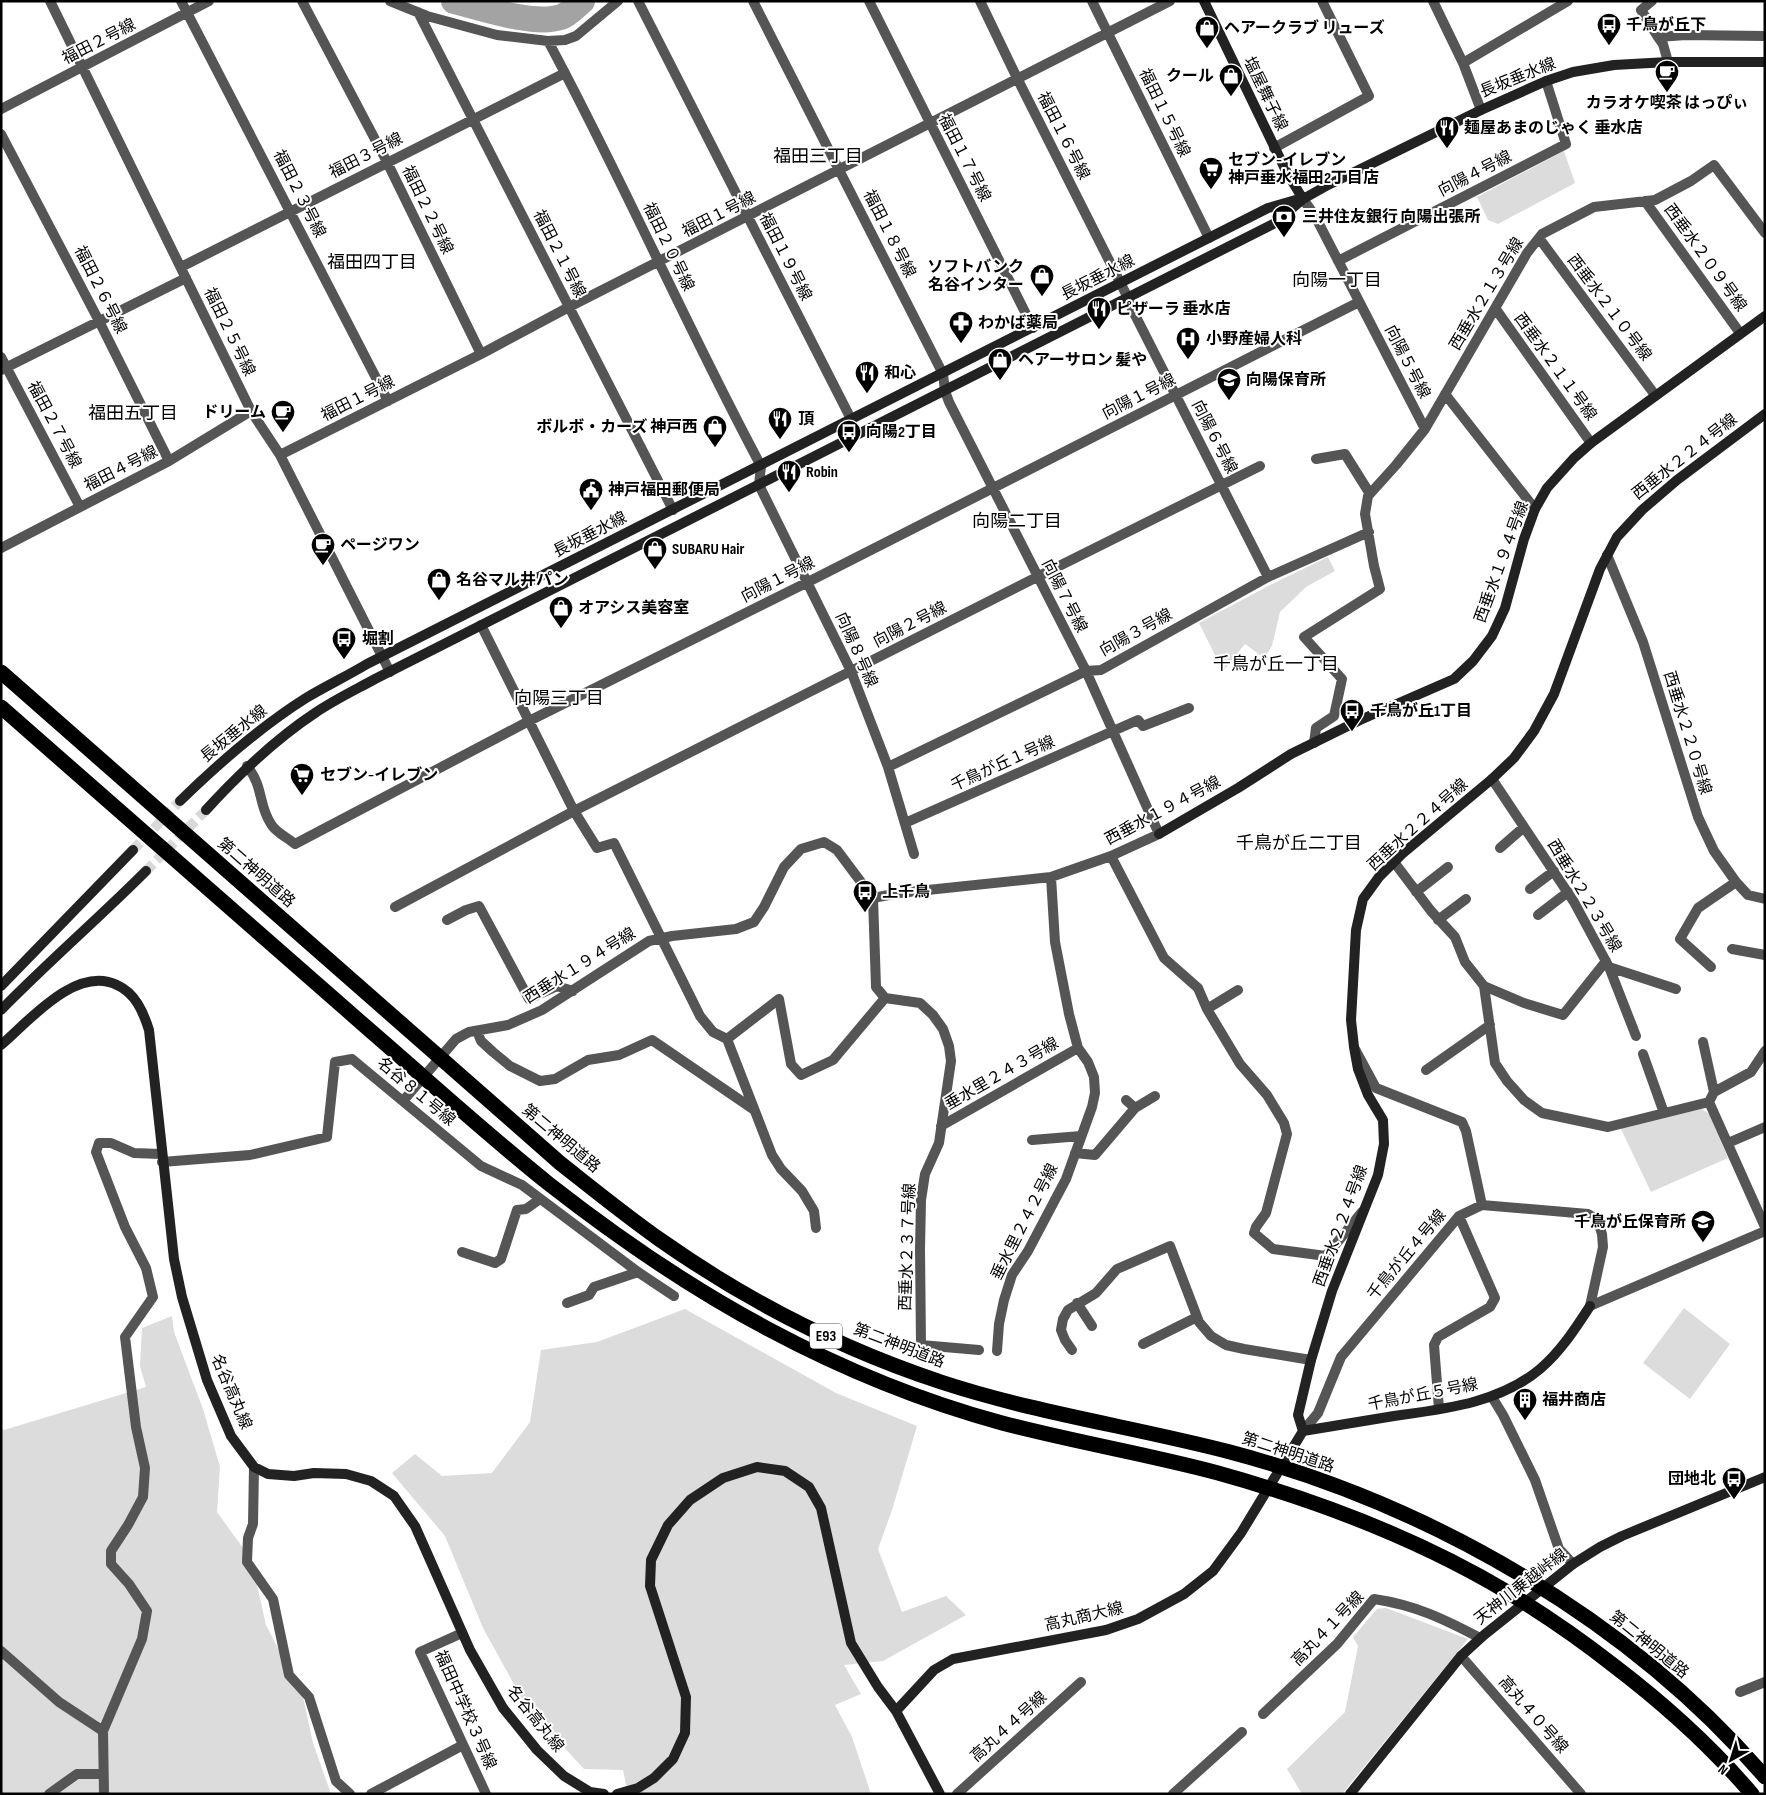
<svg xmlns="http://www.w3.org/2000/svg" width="1766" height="1795" viewBox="0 0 1766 1795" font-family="'Sofia Sans Condensed','Noto Sans JP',sans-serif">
<rect width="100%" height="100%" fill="#fff"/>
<path fill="#dcdcdc" d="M1564 151 1575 183 1498 224 1488 220 1477 197Z
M1328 557 1335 571 1306 587 1280 612 1272 646 1264 658 1245 644 1223 671 1199 623 1270 585Z
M1702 1109 1709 1114 1728 1158 1651 1192 1620 1127Z
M1684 1308 1730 1344 1690 1399 1643 1363Z
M685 1309 836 1393 917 1426 892 1510 878 1549 902 1612 946 1596 966 1615 883 1661 844 1665 861 1694 835 1705 852 1737 871 1794H628L623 1770 584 1769 526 1706 483 1628 445 1536 392 1473 415 1454 442 1476 492 1473 530 1422 541 1350 597 1342Z
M172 1316 174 1332 203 1409 220 1467 217 1512 251 1559 266 1625 303 1697 313 1743 331 1794H1V1428L4 1430 146 1387 140 1366 142 1328Z
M1386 1608 1468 1639 1342 1794H1302L1287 1769 1345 1712 1358 1646 1353 1637 1377 1609Z"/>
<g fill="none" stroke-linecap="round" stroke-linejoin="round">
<path stroke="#a3a3a3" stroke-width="26" d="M454 1C482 8 534 26 561 17 568 15 576 6 582 1"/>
<path stroke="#d9d9d9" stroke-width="10" stroke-dasharray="10 5" stroke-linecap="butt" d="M133 850 180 801
M146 871 206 810"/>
<path stroke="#555" stroke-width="10" d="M50 1 251 411 280 455 390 672
M181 1 388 401
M302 1 387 162 481 354
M390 1 427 16 497 35 548 41 565 40 576 36 618 1
M638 1 851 419
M753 1 943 374 945 391 949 402 1086 671 1159 834 1111 856 1051 877 899 893 873 898
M869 1 1033 328
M980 1 1018 80 1128 298 1132 309 1268 577
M1092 1 1209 238
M1433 1 1463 63 1481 110
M1652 1 1641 10 1658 37 1686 35 1765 36
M418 12 673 510
M1658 37 1663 44 1668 62
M548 41C623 180 686 326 761 466L759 485 851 671 888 767 914 854
M1463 63 1568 1
M1 109 209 1
M1 134 99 321 169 461
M1274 148 1369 96 1322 1
M1303 199 1315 216 1425 429 1396 465 1368 496 1365 514 1374 566 1380 589 1304 637 1342 679 1334 716 1316 728 1314 743
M1645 201 1740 333
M1539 238 1655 395
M1338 261 1566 144 1546 81
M181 267 565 73
M1495 308 1591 443
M1 357 80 507
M1 370 186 278
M1445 394 1535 509
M1425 429 1527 253 1542 234 1594 207 1655 200 1691 181 1714 165 1765 233
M280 455 481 354 569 307 1170 1
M1316 459 1345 454 1370 494
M1 548 169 461 251 411
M1607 555 1643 642 1698 817 1714 851 1736 882 1748 895 1765 899
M481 625 574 811 597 848 614 843 700 1016 713 1032 727 1039 772 1155 781 1169 802 1191 814 1211 816 1228
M247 766C264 787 258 805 271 824 275 832 288 838 295 844L529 721 808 582 1359 302
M888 767 1086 671 1101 670 1268 577 1369 532
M1492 779 1574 902 1609 967 1636 1036
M905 823 1138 720 1143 726 1189 708
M1500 848 1524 827
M1111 856 1164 958 1198 988 1207 1009 1240 1064 1267 1095 1284 1123 1287 1134 1266 1213 1256 1227 1254 1233 1273 1249 1326 1256 1362 1212
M1394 862 1431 911 1455 937 1465 962 1484 986 1495 1063 1507 1081 1524 1100 1542 1113 1608 1127 1709 1102
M1530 889 1554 871
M1416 892 1448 867
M873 898 876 987 885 998 920 1003 933 1015 943 1029 949 1046 951 1061 939 1143 925 1174 921 1200 920 1249 921 1345 979 1350
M395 907 574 811 1037 577 1260 466
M1538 915 1568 892
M447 920 466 910 479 906 529 999 557 986 573 991
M1438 920 1466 899
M1732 949 1765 955
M1609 967 1676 989
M1711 967 1680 939 1698 908 1736 882
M1484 986 1524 1003 1563 1015 1606 961
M1207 1009 1238 990
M477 1031 481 1041 493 1052 510 1066 540 1081 555 1079 588 1060 619 1055 652 1040 753 1109
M727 1039 779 999 791 1064 801 1075 833 1060 885 998
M1703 1042 1714 1092
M1355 1049 1376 1088 1462 1122 1466 1131 1482 1205
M1643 1054 1664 1113
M1426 1070 1490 1025
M1126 1100 1135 1108
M403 1101 456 1039 469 1032 508 1025 542 1010 649 941 672 936 736 929 754 922 764 907 784 867 801 849 824 842 837 850 873 898
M1709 1102 1765 1227
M1709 1102 1714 1092 1751 1072 1765 1051
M941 1126 1078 1048
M1032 1140 1081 1136
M1728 1143 1765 1127
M1075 1153 1095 1155 1135 1108 1155 1096
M162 1162 250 1155 327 1137 335 1062 352 1059 481 1166 522 1185 638 1272 674 1296
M462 1252 495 1263 501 1259 517 1210 526 1209 540 1199
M567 1303 589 1295 594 1287 638 1272
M1077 1303 1092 1326
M1590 1306 1765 1231
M1143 1344 1197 1317
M1072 1350 1065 1340 1061 1330 1063 1319 1068 1310 1096 1293 1117 1269 1170 1246 1199 1322 1211 1336 1226 1345 1244 1349 1311 1360
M997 1351 999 1324 1004 1300 1012 1275 1028 1251 1066 1179 1092 1107 1095 1093 1094 1077 1088 1062 1078 1048 1069 1014 1055 942 1051 877
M1492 1397 1503 1415 1535 1480 1559 1549 1573 1564
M1439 1409 1434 1345 1438 1337 1490 1307 1495 1298 1459 1216
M1303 1431 1318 1413 1341 1357 1459 1216 1482 1205 1588 1214 1597 1219 1602 1234 1603 1247 1590 1306
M254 1467 253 1524 248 1538 247 1562 273 1599 289 1675 309 1697 336 1781 350 1794
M462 1633 420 1652 486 1794
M1 1651 59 1702 103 1731 104 1794
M1461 1656 1581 1794
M1740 1692 1765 1682
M1263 1714 1337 1644 1374 1599C1415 1605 1444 1619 1480 1638
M103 1731 142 1639 147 1611 129 1584 111 1564V1551L128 1525 143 1497 145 1468 136 1427 125 1337 153 1297 146 1268 125 1227 96 1152 99 1143H111L134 1153 161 1154
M49 1794 77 1774H103
M371 1794 463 1745
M957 1794 1081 1682
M1173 1794 1242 1732"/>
<path stroke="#222" stroke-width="10" d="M1204 1 1287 173 1303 199
M180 801C219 763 260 727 306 698 326 686 347 676 367 664L1268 208 1299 199
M206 810C239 774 274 740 315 713 334 700 355 690 375 679L1275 223 1303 199 1328 185 1481 110 1546 81 1573 72 1614 65 1668 62H1765
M1159 834 1238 788 1291 754 1360 720 1454 679 1473 661 1492 636 1505 608 1524 539 1535 509 1547 488 1574 458 1591 443 1765 316
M1 986 133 850
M1 1010C48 962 99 918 146 871
M1 1045C29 1021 76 965 117 985 135 993 143 1011 149 1030L174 1259 182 1297 207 1380 231 1436 254 1467 268 1474 294 1476 314 1473 346 1474 371 1481 394 1496 415 1526 470 1650 503 1708 537 1750 564 1776 590 1792 604 1794
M1303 1431 1298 1415 1311 1360 1332 1291 1378 1175 1384 1144 1383 1120 1368 1095 1358 1069 1354 1047 1351 1020 1356 930 1363 899 1379 877 1402 854 1492 779 1514 758 1534 731 1554 694 1600 569 1617 537 1642 510 1677 480 1765 414
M1303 1431C1333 1426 1364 1421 1394 1416 1444 1409 1500 1403 1540 1369 1561 1351 1575 1329 1590 1306
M896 1711 934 1670 953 1659 1106 1630 1138 1619 1184 1594 1213 1571 1241 1533 1303 1431
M617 1794 638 1788 654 1778 673 1759 685 1733 686 1697 650 1586 651 1560 668 1525 690 1500 723 1478 757 1467 785 1471 809 1487 821 1508 851 1643 878 1687 896 1711 940 1794
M1350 1794 1461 1656 1484 1635 1573 1564 1600 1547 1622 1536 1765 1477"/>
<path stroke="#000" stroke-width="15" d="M1 672 560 1163C593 1189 625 1215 659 1239 744 1299 841 1349 941 1382 1035 1413 1134 1427 1230 1452 1430 1505 1629 1619 1765 1777
M1 707C125 816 249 925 373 1033 432 1084 489 1136 549 1184 618 1238 691 1288 768 1329 843 1369 921 1401 1002 1423 1074 1442 1147 1454 1218 1473 1319 1501 1419 1539 1509 1593 1545 1615 1580 1639 1613 1665 1663 1703 1711 1746 1752 1794"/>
</g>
<defs>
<symbol id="bus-pin" viewBox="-11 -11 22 30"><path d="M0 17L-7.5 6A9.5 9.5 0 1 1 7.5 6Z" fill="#000" stroke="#fff"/><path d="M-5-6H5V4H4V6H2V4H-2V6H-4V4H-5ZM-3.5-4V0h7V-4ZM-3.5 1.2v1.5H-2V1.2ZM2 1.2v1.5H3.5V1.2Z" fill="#fff"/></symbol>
<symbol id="shop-pin" viewBox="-11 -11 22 30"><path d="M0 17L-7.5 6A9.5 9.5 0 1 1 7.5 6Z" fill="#000" stroke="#fff"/><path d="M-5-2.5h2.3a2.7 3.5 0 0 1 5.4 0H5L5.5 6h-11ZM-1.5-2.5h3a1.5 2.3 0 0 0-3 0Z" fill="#fff"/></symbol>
<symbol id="cafe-pin" viewBox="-11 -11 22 30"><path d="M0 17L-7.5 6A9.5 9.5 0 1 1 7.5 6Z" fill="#000" stroke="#fff"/><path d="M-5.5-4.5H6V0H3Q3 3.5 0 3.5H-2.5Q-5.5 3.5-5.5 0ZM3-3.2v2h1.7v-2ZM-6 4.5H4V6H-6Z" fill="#fff"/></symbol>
<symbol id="restaurant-pin" viewBox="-11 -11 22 30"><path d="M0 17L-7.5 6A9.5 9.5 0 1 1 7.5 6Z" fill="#000" stroke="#fff"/><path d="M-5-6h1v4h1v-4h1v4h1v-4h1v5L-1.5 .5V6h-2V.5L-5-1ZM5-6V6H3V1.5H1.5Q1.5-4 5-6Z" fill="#fff"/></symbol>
<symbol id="supermarket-pin" viewBox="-11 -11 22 30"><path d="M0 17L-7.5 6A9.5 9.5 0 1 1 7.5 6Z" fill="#000" stroke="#fff"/><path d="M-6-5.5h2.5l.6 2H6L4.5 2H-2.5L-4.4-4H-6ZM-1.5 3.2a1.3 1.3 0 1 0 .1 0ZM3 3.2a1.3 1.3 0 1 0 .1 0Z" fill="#fff"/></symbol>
<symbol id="bank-pin" viewBox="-11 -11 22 30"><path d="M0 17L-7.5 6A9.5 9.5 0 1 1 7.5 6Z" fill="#000" stroke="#fff"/><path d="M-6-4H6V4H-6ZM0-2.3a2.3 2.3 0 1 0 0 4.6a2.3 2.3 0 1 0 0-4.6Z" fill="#fff"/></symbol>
<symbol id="pharmacy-pin" viewBox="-11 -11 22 30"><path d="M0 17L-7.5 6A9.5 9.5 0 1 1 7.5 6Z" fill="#000" stroke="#fff"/><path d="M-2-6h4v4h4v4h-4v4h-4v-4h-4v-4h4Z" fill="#fff"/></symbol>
<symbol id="hospital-pin" viewBox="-11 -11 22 30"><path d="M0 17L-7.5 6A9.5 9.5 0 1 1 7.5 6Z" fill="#000" stroke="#fff"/><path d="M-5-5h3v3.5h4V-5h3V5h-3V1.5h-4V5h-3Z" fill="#fff"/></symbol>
<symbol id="school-pin" viewBox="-11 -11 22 30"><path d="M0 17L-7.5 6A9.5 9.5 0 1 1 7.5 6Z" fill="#000" stroke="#fff"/><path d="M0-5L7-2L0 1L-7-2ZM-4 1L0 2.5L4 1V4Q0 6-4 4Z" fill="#fff"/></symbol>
<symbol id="civic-pin" viewBox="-11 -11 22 30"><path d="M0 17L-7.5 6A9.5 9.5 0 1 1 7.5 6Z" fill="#000" stroke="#fff"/><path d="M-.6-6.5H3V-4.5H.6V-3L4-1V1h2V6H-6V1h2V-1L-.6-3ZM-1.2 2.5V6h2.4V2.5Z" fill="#fff"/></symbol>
<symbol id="building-pin" viewBox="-11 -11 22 30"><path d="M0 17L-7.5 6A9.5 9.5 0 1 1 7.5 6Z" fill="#000" stroke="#fff"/><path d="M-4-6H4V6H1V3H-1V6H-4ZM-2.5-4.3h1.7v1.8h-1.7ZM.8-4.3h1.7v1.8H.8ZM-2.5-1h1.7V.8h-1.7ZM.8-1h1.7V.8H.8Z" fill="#fff"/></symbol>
</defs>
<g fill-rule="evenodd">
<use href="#bus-pin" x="1595" y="11" width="28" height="38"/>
<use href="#shop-pin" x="1193" y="14" width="28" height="38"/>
<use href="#cafe-pin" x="1653" y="58" width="28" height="38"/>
<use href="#shop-pin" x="1217" y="62" width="28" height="38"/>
<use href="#restaurant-pin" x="1433" y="114" width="28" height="38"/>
<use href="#supermarket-pin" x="1197" y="155" width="28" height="38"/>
<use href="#bank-pin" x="1270" y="203" width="28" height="38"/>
<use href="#shop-pin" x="1028" y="262" width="28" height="38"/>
<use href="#restaurant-pin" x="1085" y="295" width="28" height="38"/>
<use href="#pharmacy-pin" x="947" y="309" width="28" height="38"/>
<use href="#hospital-pin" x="1174" y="325" width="28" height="38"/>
<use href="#shop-pin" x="986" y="346" width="28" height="38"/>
<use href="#restaurant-pin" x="853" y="359" width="28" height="38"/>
<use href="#school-pin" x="1215" y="366" width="28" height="38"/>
<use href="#cafe-pin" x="269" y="398" width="28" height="38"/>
<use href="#restaurant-pin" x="766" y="405" width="28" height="38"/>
<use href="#shop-pin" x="701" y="413" width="28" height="38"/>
<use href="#bus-pin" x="835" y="418" width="28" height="38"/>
<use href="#restaurant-pin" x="775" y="458" width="28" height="38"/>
<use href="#civic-pin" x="577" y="476" width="28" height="38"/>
<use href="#cafe-pin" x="309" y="531" width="28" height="38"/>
<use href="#shop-pin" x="641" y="535" width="28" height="38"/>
<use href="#shop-pin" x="425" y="566" width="28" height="38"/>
<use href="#shop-pin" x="547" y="594" width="28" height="38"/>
<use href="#bus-pin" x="330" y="625" width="28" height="38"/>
<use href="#bus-pin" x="1338" y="697" width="28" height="38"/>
<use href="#supermarket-pin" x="288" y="761" width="28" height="38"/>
<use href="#bus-pin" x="851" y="878" width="28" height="38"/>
<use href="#school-pin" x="1689" y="1208" width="28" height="38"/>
<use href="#building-pin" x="1511" y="1386" width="28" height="38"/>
<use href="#bus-pin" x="1720" y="1465" width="28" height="38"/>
</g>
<g text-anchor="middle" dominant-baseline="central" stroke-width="4" stroke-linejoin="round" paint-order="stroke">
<rect fill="#fff" stroke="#4c4c4c" stroke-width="1" x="810" y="1323.5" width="32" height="25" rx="4"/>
<g font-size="15" font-weight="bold" fill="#000">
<text x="826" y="1336">E93</text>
</g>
<g font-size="16" font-weight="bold" fill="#000" stroke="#fff" text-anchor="start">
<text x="1626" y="25">千鳥が丘下</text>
<text x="1224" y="28">ヘアークラブ リューズ</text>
<text x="1214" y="76" text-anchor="end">クール</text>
<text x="1667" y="103" text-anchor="middle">カラオケ喫茶 はっぴぃ</text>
<text x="1464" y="128">麺屋あまのじゃく 垂水店</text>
<text x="1228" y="160">セブン-イレブン<tspan x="1228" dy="18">神戸垂水福田2丁目店</tspan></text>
<text x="1302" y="217">三井住友銀行 向陽出張所</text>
<text x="1024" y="267" text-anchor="end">ソフトバンク<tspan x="1024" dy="18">名谷インター</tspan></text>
<text x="1116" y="309">ピザーラ 垂水店</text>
<text x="978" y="323">わかば薬局</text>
<text x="1206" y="339">小野産婦人科</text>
<text x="1018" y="360">ヘアーサロン 髪や</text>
<text x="884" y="373">和心</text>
<text x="1246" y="380">向陽保育所</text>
<text x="266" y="412" text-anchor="end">ドリーム</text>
<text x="798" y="419">頂</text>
<text x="698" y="427" text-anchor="end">ボルボ・カーズ 神戸西</text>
<text x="866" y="432">向陽2丁目</text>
<text x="806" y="472">Robin</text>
<text x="608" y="490">神戸福田郵便局</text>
<text x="340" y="545">ページワン</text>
<text x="672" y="549">SUBARU Hair</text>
<text x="456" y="580">名谷マル井パン</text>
<text x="578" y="608">オアシス美容室</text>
<text x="362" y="639">堀割</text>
<text x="1370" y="711">千鳥が丘1丁目</text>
<text x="320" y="775">セブン-イレブン</text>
<text x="882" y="892">上千鳥</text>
<text x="1686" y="1222" text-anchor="end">千鳥が丘保育所</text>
<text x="1542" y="1400">福井商店</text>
<text x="1716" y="1479" text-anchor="end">団地北</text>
</g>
<g font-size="16" fill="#000" stroke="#fff">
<text transform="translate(99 42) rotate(-27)">福田２号線</text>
<text transform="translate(1518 78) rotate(-22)">長坂垂水線</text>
<text transform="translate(1265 94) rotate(64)">塩屋舞子線</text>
<text transform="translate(1164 113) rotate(64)">福田１５号線</text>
<text transform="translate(1063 136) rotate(63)">福田１６号線</text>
<text transform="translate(366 156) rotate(-27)">福田３号線</text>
<text transform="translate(964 158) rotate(63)">福田１７号線</text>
<text transform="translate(1475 174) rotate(-27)">向陽４号線</text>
<text transform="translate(299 194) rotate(63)">福田２３号線</text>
<text transform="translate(427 210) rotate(64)">福田２２号線</text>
<text transform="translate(719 215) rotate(-27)">福田１号線</text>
<text transform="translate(889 234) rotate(63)">福田１８号線</text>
<text transform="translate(668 247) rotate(64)">福田２０号線</text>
<text transform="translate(559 254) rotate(63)">福田２１号線</text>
<text transform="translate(785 257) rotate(63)">福田１９号線</text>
<text transform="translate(1705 258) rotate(54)">西垂水２０９号線</text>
<text transform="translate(1098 278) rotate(-27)">長坂垂水線</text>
<text transform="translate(100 290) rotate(63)">福田２６号線</text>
<text transform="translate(1487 294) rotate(-59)">西垂水２１３号線</text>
<text transform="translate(1609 308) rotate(53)">西垂水２１０号線</text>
<text transform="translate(229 332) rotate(64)">福田２５号線</text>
<text transform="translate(1407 362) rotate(63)">向陽５号線</text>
<text transform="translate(1555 367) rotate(54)">西垂水２１１号線</text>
<text transform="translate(1139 397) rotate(-27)">向陽１号線</text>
<text transform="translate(358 399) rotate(-27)">福田１号線</text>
<text transform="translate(54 425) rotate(62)">福田２７号線</text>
<text transform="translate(1214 437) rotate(63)">向陽６号線</text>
<text transform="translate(1685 457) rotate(-38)">西垂水２２４号線</text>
<text transform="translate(121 469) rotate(-27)">福田４号線</text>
<text transform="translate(590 535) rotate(-27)">長坂垂水線</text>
<text transform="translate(1502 562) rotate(-70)">西垂水１９４号線</text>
<text transform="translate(778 580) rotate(-27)">向陽１号線</text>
<text transform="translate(1064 596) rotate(63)">向陽７号線</text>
<text transform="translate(910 625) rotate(-27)">向陽２号線</text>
<text transform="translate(1136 633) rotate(-29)">向陽３号線</text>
<text transform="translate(856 650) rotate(66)">向陽８号線</text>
<text transform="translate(1687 733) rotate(73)">西垂水２２０号線</text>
<text transform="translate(234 734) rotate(-39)">長坂垂水線</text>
<text transform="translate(1003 764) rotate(-24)">千鳥が丘１号線</text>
<text transform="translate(1163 811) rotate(-28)">西垂水１９４号線</text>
<text transform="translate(1418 825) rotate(-42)">西垂水２２４号線</text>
<text transform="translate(256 873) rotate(41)">第二神明道路</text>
<text transform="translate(1584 896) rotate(59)">西垂水２２３号線</text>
<text transform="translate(580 966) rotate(-32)">西垂水１９４号線</text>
<text transform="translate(1002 1074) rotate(-30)">垂水里２４３号線</text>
<text transform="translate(416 1092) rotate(40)">名谷８１号線</text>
<text transform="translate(561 1139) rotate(40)">第二神明道路</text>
<text transform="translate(1025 1222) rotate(-63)">垂水里２４２号線</text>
<text transform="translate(1341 1226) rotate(-70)">西垂水２２４号線</text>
<text transform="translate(908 1247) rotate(-88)">西垂水２３７号線</text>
<text transform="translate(1407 1255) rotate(-50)">千鳥が丘４号線</text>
<text transform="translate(899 1346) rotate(21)">第二神明道路</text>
<text transform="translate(231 1392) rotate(67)">名谷高丸線</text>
<text transform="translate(1423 1395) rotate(-11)">千鳥が丘５号線</text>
<text transform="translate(1288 1453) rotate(18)">第二神明道路</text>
<text transform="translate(1521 1587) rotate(-38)">天神川乗越峠線</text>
<text transform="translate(1084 1617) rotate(-13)">高丸商大線</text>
<text transform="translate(1328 1629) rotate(-46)">高丸４１号線</text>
<text transform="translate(1649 1645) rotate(39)">第二神明道路</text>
<text transform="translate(465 1710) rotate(66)">福田中学校３号線</text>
<text transform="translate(1533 1715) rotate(49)">高丸４０号線</text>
<text transform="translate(535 1719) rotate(51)">名谷高丸線</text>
<text transform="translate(1009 1727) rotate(-42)">高丸４４号線</text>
</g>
<g font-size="18" fill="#000" stroke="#fff">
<text x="818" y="156">福田三丁目</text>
<text x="372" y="262">福田四丁目</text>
<text x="1337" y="280">向陽一丁目</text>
<text x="133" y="413">福田五丁目</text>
<text x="1017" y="521">向陽二丁目</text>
<text x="1276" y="664">千鳥が丘一丁目</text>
<text x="559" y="698">向陽三丁目</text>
<text x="1299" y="843">千鳥が丘二丁目</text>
</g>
</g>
<rect width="1766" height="1795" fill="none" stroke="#000000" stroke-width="5"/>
<g transform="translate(1731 1760) rotate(219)" stroke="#ffffff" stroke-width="4" paint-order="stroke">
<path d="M0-4L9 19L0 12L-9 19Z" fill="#000000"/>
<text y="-8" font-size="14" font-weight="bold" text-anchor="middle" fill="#000000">N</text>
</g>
</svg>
